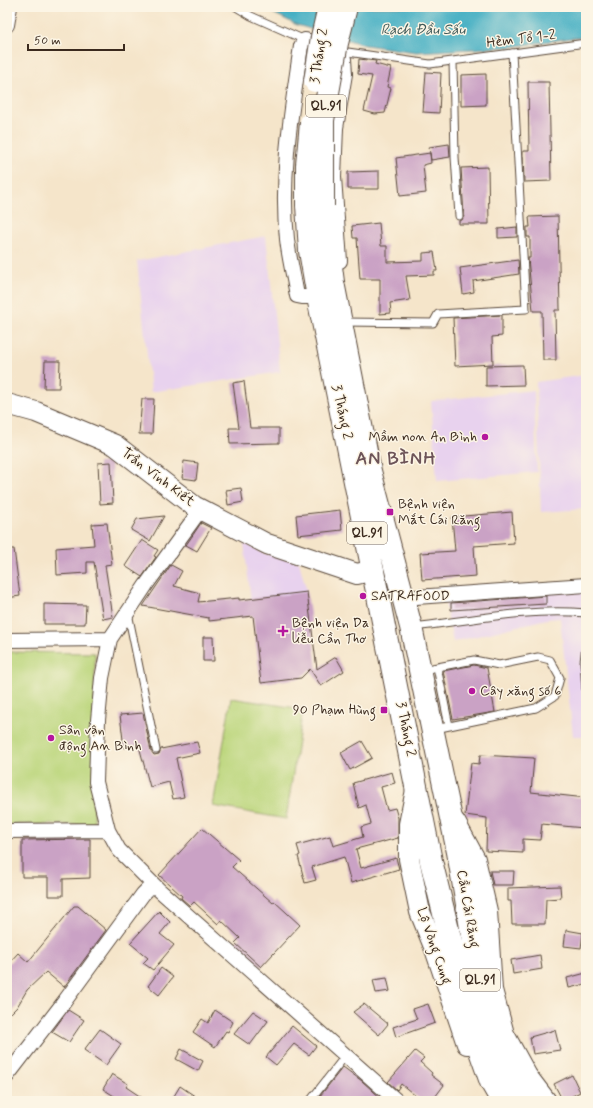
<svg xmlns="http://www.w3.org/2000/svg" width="593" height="1108" viewBox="0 0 593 1108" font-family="Mynerve,sans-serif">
<rect width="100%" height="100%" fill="#fcf5e5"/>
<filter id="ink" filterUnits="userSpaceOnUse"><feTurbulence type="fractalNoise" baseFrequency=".025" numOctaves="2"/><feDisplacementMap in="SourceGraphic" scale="8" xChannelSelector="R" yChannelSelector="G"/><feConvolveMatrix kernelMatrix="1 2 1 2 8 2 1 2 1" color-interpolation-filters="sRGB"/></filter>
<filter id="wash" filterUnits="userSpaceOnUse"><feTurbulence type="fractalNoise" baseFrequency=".012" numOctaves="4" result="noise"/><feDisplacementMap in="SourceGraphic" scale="16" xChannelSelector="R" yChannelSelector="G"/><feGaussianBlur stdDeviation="0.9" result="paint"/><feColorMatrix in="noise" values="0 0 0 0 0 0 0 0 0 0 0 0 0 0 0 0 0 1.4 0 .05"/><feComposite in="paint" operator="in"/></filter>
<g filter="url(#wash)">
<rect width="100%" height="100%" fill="#f5e5ca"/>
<path fill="#e8d2ee" d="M266 236 280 372 151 392 137 261Z
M586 375V509L541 512 536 382Z
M534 390 537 472 437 481 431 401Z
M244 543 263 553 299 562 307 592 316 662 301 678 261 683Z
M586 587V736H573L560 618 547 619 453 642 444 597Z"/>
<path fill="#bbd67b" stroke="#7b804c" d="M7 652 95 653 94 825 7 824Z
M231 698 303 709 286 819 213 806Z"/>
<path fill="#46b0c4" stroke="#406d71" d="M261 7H586V36L510 47 416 52 365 45 297 25Z"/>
<g id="blocks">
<path fill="#caa2c5" d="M359 59 376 61 375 64 391 68 387 87 391 88 385 113 375 114 364 111 372 76 358 74Z
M426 72 441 73 439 113 423 112Z
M486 74V105L461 106V75Z
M528 82H549L551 181 524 182 523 151H529Z
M449 144 450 157 431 160 429 147Z
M430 153 431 163 423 165 426 193 400 196 396 158Z
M488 167 489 224H459V221L462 220 464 216 461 168Z
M379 171V189H348V172Z
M558 216 560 310H555L556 360H543L542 311H533L528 258H530V237H527V227H530L529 217Z
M379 223 381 246H387V262L423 261V253L434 252 437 271H434V275L406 276 410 300 390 303 391 313 380 314V279H360L357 238H353L352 226Z
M517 227V237L498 238V229Z
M518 260 519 274 473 281 474 292 463 294 460 268Z
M502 315V336L492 337 493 364 455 366 453 318Z
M45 361H60L59 388H44Z
M523 365 524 385 486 386V366Z
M244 381 250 428H279V443L230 444 229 428H239L233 383Z
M142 399H154L152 434H139Z
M184 461 198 463 196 480 182 478Z
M111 462 113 503 100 504 98 463Z
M241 488 243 502 228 505 226 490Z
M340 510 342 530 298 535 296 515Z
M512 512 514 543 474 546 476 576 422 580 420 553 455 551 452 517Z
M164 516 150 541 131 530 137 519Z
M107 523 112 564 105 565 113 617 103 619 94 562H87V573L57 575 56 548 94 545 92 524Z
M201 523 211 528 197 551 186 545Z
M142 540 158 550 154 556 156 557 142 577 125 566Z
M7 549H14L20 596 7 598Z
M171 565 182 571 174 586 200 593 198 602 239 598V600L307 592 317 669 336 657 344 671 321 686 310 669 301 678 261 683 253 616 209 621V618L143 606Z
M546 596V604L451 610V603Z
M44 604 86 605 85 624H44Z
M203 637H213L214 661H203Z
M474 665 487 668 495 712 453 719 443 671Z
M143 713 151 751 154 755 159 754 161 749 197 742 200 753 176 758 184 797 173 799 169 782 150 787 139 746 124 748 120 715Z
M362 741 372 758 350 770 341 753Z
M480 755 534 758 531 792 586 798 584 828 542 824 540 840 523 839V853L486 851 487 818 465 815 471 763 479 764Z
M392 772 395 783 381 787 387 810 395 808 398 818V838L356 849 361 868 396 858 399 869 351 883 344 857 312 867 316 880 305 883 298 856 300 855 297 845 330 836 333 846 363 837 361 827 371 824 366 805 359 808 353 783Z
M202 828 239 860 232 867 273 903 274 901 300 925 261 967 235 943 240 938 221 920 218 924 194 902 190 906 181 898 182 896 159 875Z
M90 839V878L63 879V896H48V877H22V840Z
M490 871H514L513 885H493Z
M560 886 561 898 546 899 545 924H512L511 901H508V888Z
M74 906H78L106 930 64 987 46 972 27 990 17 1007 7 1017V965L18 953 28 962Z
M159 911 170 922 160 934 174 945 153 970 143 963 148 958 130 943Z
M566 930 583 933 581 948 564 946Z
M540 955 542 969 513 974 511 960Z
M161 968 173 977 159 995 148 986Z
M586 973V984L569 988 567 978Z
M387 978 390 991 376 993 373 980Z
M364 1004 388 1024 379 1035 353 1012Z
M428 1004 435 1023 396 1037 393 1027 417 1019 413 1009Z
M68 1010 84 1020 69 1042 52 1032Z
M215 1010 233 1022 228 1032 226 1031 215 1047 193 1032 202 1019 208 1023Z
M253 1011 268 1021 250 1045 234 1034Z
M292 1026 316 1046 309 1055 294 1044 276 1065 266 1057Z
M100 1029 121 1044 106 1065 84 1050Z
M555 1030 560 1050 533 1054 530 1037Z
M181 1049 203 1061 198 1071 176 1059Z
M415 1051 424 1058 420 1062 432 1073 431 1075 444 1085 432 1101H422L401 1084 397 1090 388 1082Z
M343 1067 362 1081 383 1100 316 1101Z
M112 1074 128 1084 126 1087 147 1101H122L103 1089Z
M572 1075 580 1092 563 1101 554 1084Z
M180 1086 202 1101H171Z"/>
</g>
</g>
<g filter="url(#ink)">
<use href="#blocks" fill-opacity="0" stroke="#574638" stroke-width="1"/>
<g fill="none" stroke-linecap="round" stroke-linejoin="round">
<defs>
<path id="lane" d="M236 7 251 16 305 40
M341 51 430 64 586 43
M453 61 455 157 459 216
M343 322 433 323 438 314 526 309 512 53
M128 613 156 750
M414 627C471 620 528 608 586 613
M586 645 584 662 586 691
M437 667 449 726
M422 670 474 660 499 665 538 657 550 660 560 678 555 696 536 708 435 729
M310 1101 346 1055"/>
<path id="street" d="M7 25 10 7
M318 297H302L297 296C294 277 289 258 287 239 280 174 292 109 301 46L305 40 341 51 344 59 345 74 336 128 334 177 340 261
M201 509 146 585 110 639 102 678 98 720 96 782 108 830 119 850 158 889 397 1101
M402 598 586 585
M7 640 110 639
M7 831 108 830
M7 1076 64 1002 143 894 153 884"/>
<path id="secondary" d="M7 404 36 412 115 445 194 506 267 544 357 574 374 570
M416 790 409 824V859L420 912 435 949 467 1044
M455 822 475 859 487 911 492 990 504 1034 527 1076 546 1101"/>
<path id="highway" d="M307 205 310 251 318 297 431 861 473 1031 491 1082 502 1101
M323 206 333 282 370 471 411 627 458 852 489 1033 510 1082 524 1101"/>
</defs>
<use href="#lane" stroke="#574638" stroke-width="9"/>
<use href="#street" stroke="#574638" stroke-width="16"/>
<use href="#secondary" stroke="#574638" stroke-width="22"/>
<use href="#highway" stroke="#574638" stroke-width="24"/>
<use href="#lane" stroke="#fff" stroke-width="7"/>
<use href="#street" stroke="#fff" stroke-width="14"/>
<use href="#secondary" stroke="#fff" stroke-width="20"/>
<use href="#highway" stroke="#fff" stroke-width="22"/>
<defs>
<path id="highway-bridge" d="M315 81 322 37 329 7
M307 205V165L311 123
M323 206V120L337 43 346 7"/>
</defs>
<use href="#highway-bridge" stroke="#574638" stroke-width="24" stroke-linecap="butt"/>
<use href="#highway-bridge" stroke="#fff" stroke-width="22"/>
</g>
</g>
<g fill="#b5179e" stroke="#fcf5e5" stroke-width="1.5">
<circle cx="485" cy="437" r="4"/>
<rect x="386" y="508" width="8" height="8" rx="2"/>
<circle cx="363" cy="596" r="4"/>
<path d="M281 625h4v4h4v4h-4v4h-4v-4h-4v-4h4z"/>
<circle cx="472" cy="691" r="4"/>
<rect x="380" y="706" width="8" height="8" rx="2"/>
<circle cx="51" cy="738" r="4"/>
</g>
<g text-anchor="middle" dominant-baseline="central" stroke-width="3" stroke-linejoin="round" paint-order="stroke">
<g fill="#fcf5e5" stroke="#75675a" stroke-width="1">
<rect x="306" y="95" width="40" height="22" rx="3"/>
<rect x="347" y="522" width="40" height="22" rx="3"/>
<rect x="460" y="969" width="40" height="22" rx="3"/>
</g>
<g font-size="13" font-weight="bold" fill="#3b2a1e">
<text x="326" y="106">QL.91</text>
<text x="367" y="533">QL.91</text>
<text x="480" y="980">QL.91</text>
</g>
<g font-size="14" fill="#3b2a1e" stroke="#fcf5e5">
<text transform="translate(521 39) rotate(-7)">Hẻm Tổ 1-2</text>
<text transform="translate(319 56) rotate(-81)">3 Tháng 2</text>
<text transform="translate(342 412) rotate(78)">3 Tháng 2</text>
<text transform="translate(158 477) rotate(37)">Trần Vĩnh Kiết</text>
<text transform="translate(406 729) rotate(79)">3 Tháng 2</text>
<text transform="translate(468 909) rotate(80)">Cầu Cái Răng</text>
<text transform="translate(434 946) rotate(71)">Lộ Vòng Cung</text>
</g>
<g font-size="14" fill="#3b2a1e" stroke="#fcf5e5" text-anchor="start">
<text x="477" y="437" text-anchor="end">Mầm non An Bình</text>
<text x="398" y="504">Bệnh viện<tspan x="398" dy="16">Mắt Cái Răng</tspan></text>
<text x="371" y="596">SATRAFOOD</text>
<text x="292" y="623">Bệnh viện Da<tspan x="292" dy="16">liễu Cần Thơ</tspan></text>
<text x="480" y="691">Cây xăng số 6</text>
<text x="376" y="710" text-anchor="end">90 Phạm Hùng</text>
<text x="59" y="730">Sân vận<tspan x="59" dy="16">động An Bình</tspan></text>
</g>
<g font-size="15" font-style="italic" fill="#3f5958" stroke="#fcf5e5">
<text x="423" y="30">Rạch Đầu Sấu</text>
</g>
<g font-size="18" font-weight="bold" letter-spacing="1" fill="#6d5458" stroke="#fcf5e5">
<text x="396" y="459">AN BÌNH</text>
</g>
</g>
<rect width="593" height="1108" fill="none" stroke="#fcf5e5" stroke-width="24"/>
<path d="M28 44v6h96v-6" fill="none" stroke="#3b2a1e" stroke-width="2"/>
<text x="34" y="44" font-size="12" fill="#3b2a1e" stroke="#fcf5e5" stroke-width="3" paint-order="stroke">50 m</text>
</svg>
